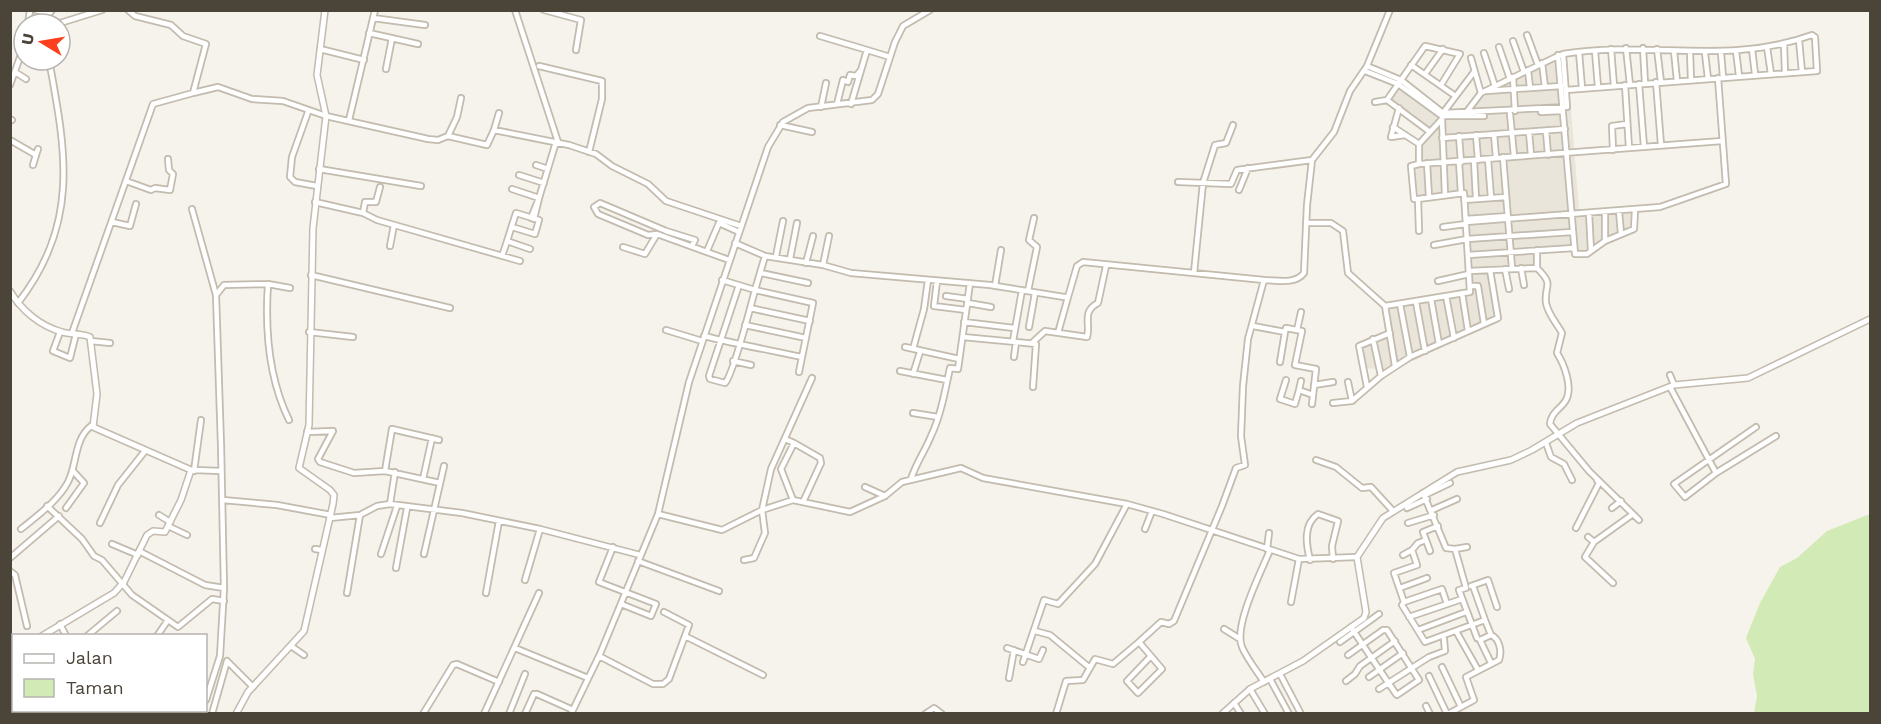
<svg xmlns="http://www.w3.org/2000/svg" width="1881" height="724" viewBox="0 0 1881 724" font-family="'Work Sans',sans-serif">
<rect width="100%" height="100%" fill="#f6f3ec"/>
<path fill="#eae5da" d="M1555 58 1558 59 1571 109 1579 209 1603 212 1633 210 1636 228 1606 241 1591 251 1576 255 1572 250 1536 251 1535 266 1493 271 1499 319 1380 377 1378 369 1361 368 1359 347 1388 335 1384 304 1468 290 1463 195 1417 200 1412 167 1418 163 1419 142 1428 133 1385 99 1397 85 1443 109 1466 112 1479 94Z"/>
<path fill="#d2eab5" d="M1870 514V713H1754L1757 696 1753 674 1755 659 1746 638 1760 603 1780 567 1797 558 1827 531Z"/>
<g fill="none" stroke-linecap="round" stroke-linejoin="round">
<defs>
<path id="minor" d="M36 10 49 14 52 10
M515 10 558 142
M544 10 581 20 576 50
M373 18 425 25
M28 24 30 10
M57 24 102 10
M369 33 418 44
M1527 35 1538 65
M820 36 867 50
M1799 40 1802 72
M1513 41 1524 72
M1784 44 1785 73
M1499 47 1510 79
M1767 47 1771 74
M1626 48 1630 85
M1643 48 1645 83
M320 49 364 60
M1611 49 1614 86
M1657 49 1661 82
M1752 49 1755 74
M1595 51 1598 87
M1674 51 1677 81
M1736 51 1739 76
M1579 52 1582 88
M1690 52 1691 80
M1484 53 1495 86
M1705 53 1708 79
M1721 53 1723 77
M1558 55 1575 254H1587L1605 241 1634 229 1635 210
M1471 58 1481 93
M1542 63 1545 87
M1411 65 1454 95
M539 66 602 81V99L589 152
M1367 66 1401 80 1443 113 1474 72
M386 69 392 38
M1528 70 1530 88
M1365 71 1398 84 1442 116H1484
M15 72 26 79
M1425 74 1443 49
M1513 77 1515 111
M1656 82 1661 145
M1639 84 1644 147
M10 85 24 46
M1625 85 1629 148
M1486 91 1561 86
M193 93 218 87 252 99 283 101 326 116 428 139 438 140 448 136 487 145 494 130 569 145 596 154 612 166 648 184 666 201 741 226
M1387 100 1425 46 1460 54 1441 85
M1375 102 1387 100 1430 132
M837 104 843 80 848 82 850 75 856 76 861 70
M851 104 867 50 890 57
M821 107 826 83
M1399 108 1391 137 1405 135
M308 112 292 157 290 177 295 182 317 186
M1541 112 1562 111
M1465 114 1481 93 1560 55
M1510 114 1514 156
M10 119 12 120
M1442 119 1445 195
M349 120 375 10
M780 125 812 132
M1393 127 1419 144
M494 130 499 113
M1546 131 1548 155
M1529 132 1531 155
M1494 134 1496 158
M1476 135 1478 160
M448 136 457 117 461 98
M1459 136 1461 162
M1442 138 1565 129
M10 140 36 155 38 149
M1613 150 1612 126 1627 124
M1503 157 1512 268
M1488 159 1491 198
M1474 160 1476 199
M1459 162 1461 193
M1427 163 1429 197
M1419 164 1722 141
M33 165 36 155
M536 165 548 169
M319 169 421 186
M519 175 544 183
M126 181 151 190 155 188 170 190 173 174 169 170 168 159
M1178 182 1231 184 1237 170 1312 160
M512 189 539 198 556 142
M1239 190 1248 168
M1464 200 1506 197
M315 202 363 213 365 202H376L380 187
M192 209 216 295 221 445 224 588 220 656 206 700
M1619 211 1621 234
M1605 212V241
M363 213 377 220 520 261
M1589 213 1591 251
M531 218 539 198 534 219
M1466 219 1508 216
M112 222 130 226 136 204
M1466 222 1660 207 1726 184 1718 78
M1306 223H1331L1343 231 1348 273 1385 306 1395 366
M1443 227 1466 224
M1419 231 1418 199H1414L1411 166 1419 164V144L1442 119 1443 113 1567 107 1563 54C1650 40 1727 66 1812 35L1815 37 1817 71 1566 90
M507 241 530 249
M735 243 765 256
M1434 245 1467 239 1572 232
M390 246 394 225
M692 246 695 240 666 231 600 203 594 207 598 214 648 235 657 234 729 260
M623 247 645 254 657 234
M707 251 719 223 739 232
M1468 255 1574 248
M502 256C507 242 511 228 516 213L539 220 535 234 512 227
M776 256 783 221
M790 259 797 223
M806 263 813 236
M823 265 829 236
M1521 268 1524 285
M1537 268V250
M1505 269 1509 289
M1469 271 1537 268C1555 286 1544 284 1546 303 1548 314 1557 324 1562 333L1557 353C1564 364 1573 387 1566 400 1561 409 1551 412 1550 424L1589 471 1639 520
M761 273 808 283
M1194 273 1203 183 1215 145 1226 143 1233 125
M311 275 450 308
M722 280 755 290 765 256 823 265 851 273 990 285 1064 297H1068L1077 266 1083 262 1264 280C1276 280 1295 285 1304 273L1307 205 1312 160 1334 132 1350 91 1367 66 1390 10
M937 281 934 306 966 310
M1438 281 1469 274
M268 284C265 328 269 379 289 420
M995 286 1001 250
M1470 286H1478L1484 324
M1028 291 1037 247 1029 240 1034 218
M1462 293 1468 331
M216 295 224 285 268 284 290 288
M946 296 968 299
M1446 296 1454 338
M1431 299 1439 344
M1416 302 1425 351
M18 303C80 223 66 152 49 60
M968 303 991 307
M1400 304 1410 357
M1385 306 1470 292 1464 193 1418 199
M750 308 810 321
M964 322 1014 328
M745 325 806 338
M1253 326 1285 332 1280 362
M1029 327 1035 293
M666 330 702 341
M1297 330 1301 312
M60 332 53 351 70 358 76 334
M309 332 353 337
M1285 332 1286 328 1302 331 1295 365 1316 369 1312 404
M72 333 153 104 193 93 206 44 183 36 171 25 135 16 128 10
M1058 333 1068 297
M704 336C736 344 769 350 802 357L813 303 755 290C751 305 733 375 725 383L710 379 709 376 739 285
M963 337 1036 344 1033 387
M1373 339 1381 376
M91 341 110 343
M1013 341 1022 290
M1032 343 1045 331 1087 337C1091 324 1081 312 1098 303L1106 266
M905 347 959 359
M913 349 924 309 928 280
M1014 357 1016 342
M733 361 751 365
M900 371 947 380
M799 372 802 357
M913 374 920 352
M1670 375 1674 385
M1286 380 1280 399 1295 404 1299 390 1313 395
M1348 382 1352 401
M1314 385 1333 382
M1367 387 1359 346 1390 333
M1670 387 1716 473
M1299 390 1301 381
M1333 403 1352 401 1381 376 1410 357 1498 318 1490 270
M913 413 938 417
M1756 427 1674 484 1685 497 1716 473 1776 436
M307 432 333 431 318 459 320 462 354 473 385 471 440 483
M785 439 794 443 781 469 793 500
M794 443 820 458 821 463 803 502
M1546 443 1551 457 1564 464 1572 480
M1316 460 1336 467 1362 488 1371 487 1393 511
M194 470 221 471
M194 471 201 420
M385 471 392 429 439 440
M423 479 432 438
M911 479C916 463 925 451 931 436 941 415 945 391 950 368L958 369 970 283
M865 487 885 496
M1423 493 1446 548 1455 549 1466 588 1459 590 1477 638
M1425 495 1450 483
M223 500 277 505 331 515
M390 504 395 472
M47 506 82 539 94 556 102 560 132 595 178 627 212 599 224 601
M66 508 84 483 73 471
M1407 508 1427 499
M1612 508 1621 501
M1432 510 1457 499
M658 514 722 530 762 510 793 500 850 512 885 496 902 482 961 468 983 478 1127 504 1163 514 1299 559 1357 557
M159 515 170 522
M330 518 360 515 377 506 390 504 462 513 540 529 640 555
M100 523 118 485 145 451
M1408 523 1434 515
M168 526 187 535
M1576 528 1599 483 1597 480
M21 529C37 516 58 501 68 482 77 465 74 439 91 426
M1145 529 1152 511
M1588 537 1594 542 1633 514
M1426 540 1418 543 1412 550 1417 565 1394 573 1404 602 1402 605 1425 642 1485 620 1473 586
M1594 542 1585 557 1613 583
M112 544 138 555
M613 547 599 582 656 604 651 616 621 604
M315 549 322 550
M1267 549 1269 533
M1455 549 1467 547
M139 551 205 585 224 588
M1430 551 1423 532 1438 526
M381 554 397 506
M424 554 444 466
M1403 555 1412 550
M10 558 59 516
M744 560 754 558 765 533 762 510 771 469 812 378
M1310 560C1306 544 1303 524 1318 514L1338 521 1332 546 1333 559
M638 561 719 591
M396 568 407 508
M10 571 15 575 27 626
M525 580 540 529
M1471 586 1488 580 1497 607
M1400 588 1427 578
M347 593 360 515
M486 593 499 521
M1291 602 1299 559
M1404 602 1442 589 1447 604
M1409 617 1462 599
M1485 620 1491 635
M60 624 66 636
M1224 629 1240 639
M1418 630 1466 612
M1035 631 1050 635 1090 668
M1456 631 1478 670
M87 636 117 611
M157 636 168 620
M685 636 763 675
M1139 642 1161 622 1169 624 1174 621 1222 506 1236 468 1245 465 1241 436 1243 386 1248 339 1264 280
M1340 642 1379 614
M291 646 304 655
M515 648 588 678
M1007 648 1039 659 1043 650
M1348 655 1383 630H1387L1419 680 1397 695 1396 694C1381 672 1366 650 1351 627
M599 656 653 684H663L669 679 689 625 664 612
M227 661 253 687
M1023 662 1044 600 1058 604 1095 564 1127 504
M1442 667 1461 707 1474 700 1466 677 1499 660C1502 652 1500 639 1491 635L1480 640 1491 663
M1280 674 1301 714
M1429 676 1447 714
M1369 677 1403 653
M1009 678 1014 650
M1270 679 1289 714
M1346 681 1355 674 1360 666 1395 641
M1264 682C1257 671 1247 659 1242 647 1233 626 1262 570 1270 550
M1250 689 1265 714
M1379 689 1429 657 1445 651 1444 639
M537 694 573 710
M1234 703 1241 714
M1426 706 1430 714
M43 710 45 714
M201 714 202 710
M212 714 227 661
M423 714 453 665 457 664 499 682
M484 714 539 593
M509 714 525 674
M525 714 534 694
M571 714 600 654 658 514 689 382 768 147 783 122 808 108 872 100 878 94 895 42 903 26 930 10
M925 714 934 708 942 714
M1056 714 1066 681 1083 680 1095 659 1113 664 1139 642 1162 669 1138 693 1127 681 1150 657
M1448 714 1461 707"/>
<path id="tertiary" d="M10 291C21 310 40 326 62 332 71 335 81 333 90 337L97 394 93 427 191 470 181 500 165 532 153 531 147 535 124 582 114 593 42 636
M10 666 14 663
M236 714 248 692 304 631 333 504 334 495 330 490 299 468 309 425 313 228 326 116 317 75 325 10
M1222 714 1250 689 1303 661 1364 618 1366 612 1357 557 1383 518 1457 472 1511 460 1532 450 1577 423 1674 385 1748 378 1870 319"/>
</defs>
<use href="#minor" stroke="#c2bbae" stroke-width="8"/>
<use href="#tertiary" stroke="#c2bbae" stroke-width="8"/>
<use href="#minor" stroke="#fff" stroke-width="4.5"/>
<use href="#tertiary" stroke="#fff" stroke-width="5"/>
</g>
<rect width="1881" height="724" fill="none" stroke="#4b4439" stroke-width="24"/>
<rect x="12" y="634" width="195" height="78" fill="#ffffff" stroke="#b7b4b0" stroke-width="1.5"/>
<rect x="24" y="654" width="30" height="9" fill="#ffffff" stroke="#b7b4b0" stroke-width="1.5"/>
<text x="66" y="664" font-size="18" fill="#4b4439">Jalan</text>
<rect x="24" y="679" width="30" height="18" fill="#d2eab5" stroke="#b7b4b0" stroke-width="1.5"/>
<text x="66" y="694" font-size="18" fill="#4b4439">Taman</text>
<g transform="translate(42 42) rotate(281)"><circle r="28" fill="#ffffff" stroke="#b7b4b0" stroke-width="1.5"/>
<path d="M0-4.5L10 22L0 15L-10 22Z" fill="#fc3f1d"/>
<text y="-9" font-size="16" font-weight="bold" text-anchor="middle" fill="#4b4439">U</text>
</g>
</svg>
